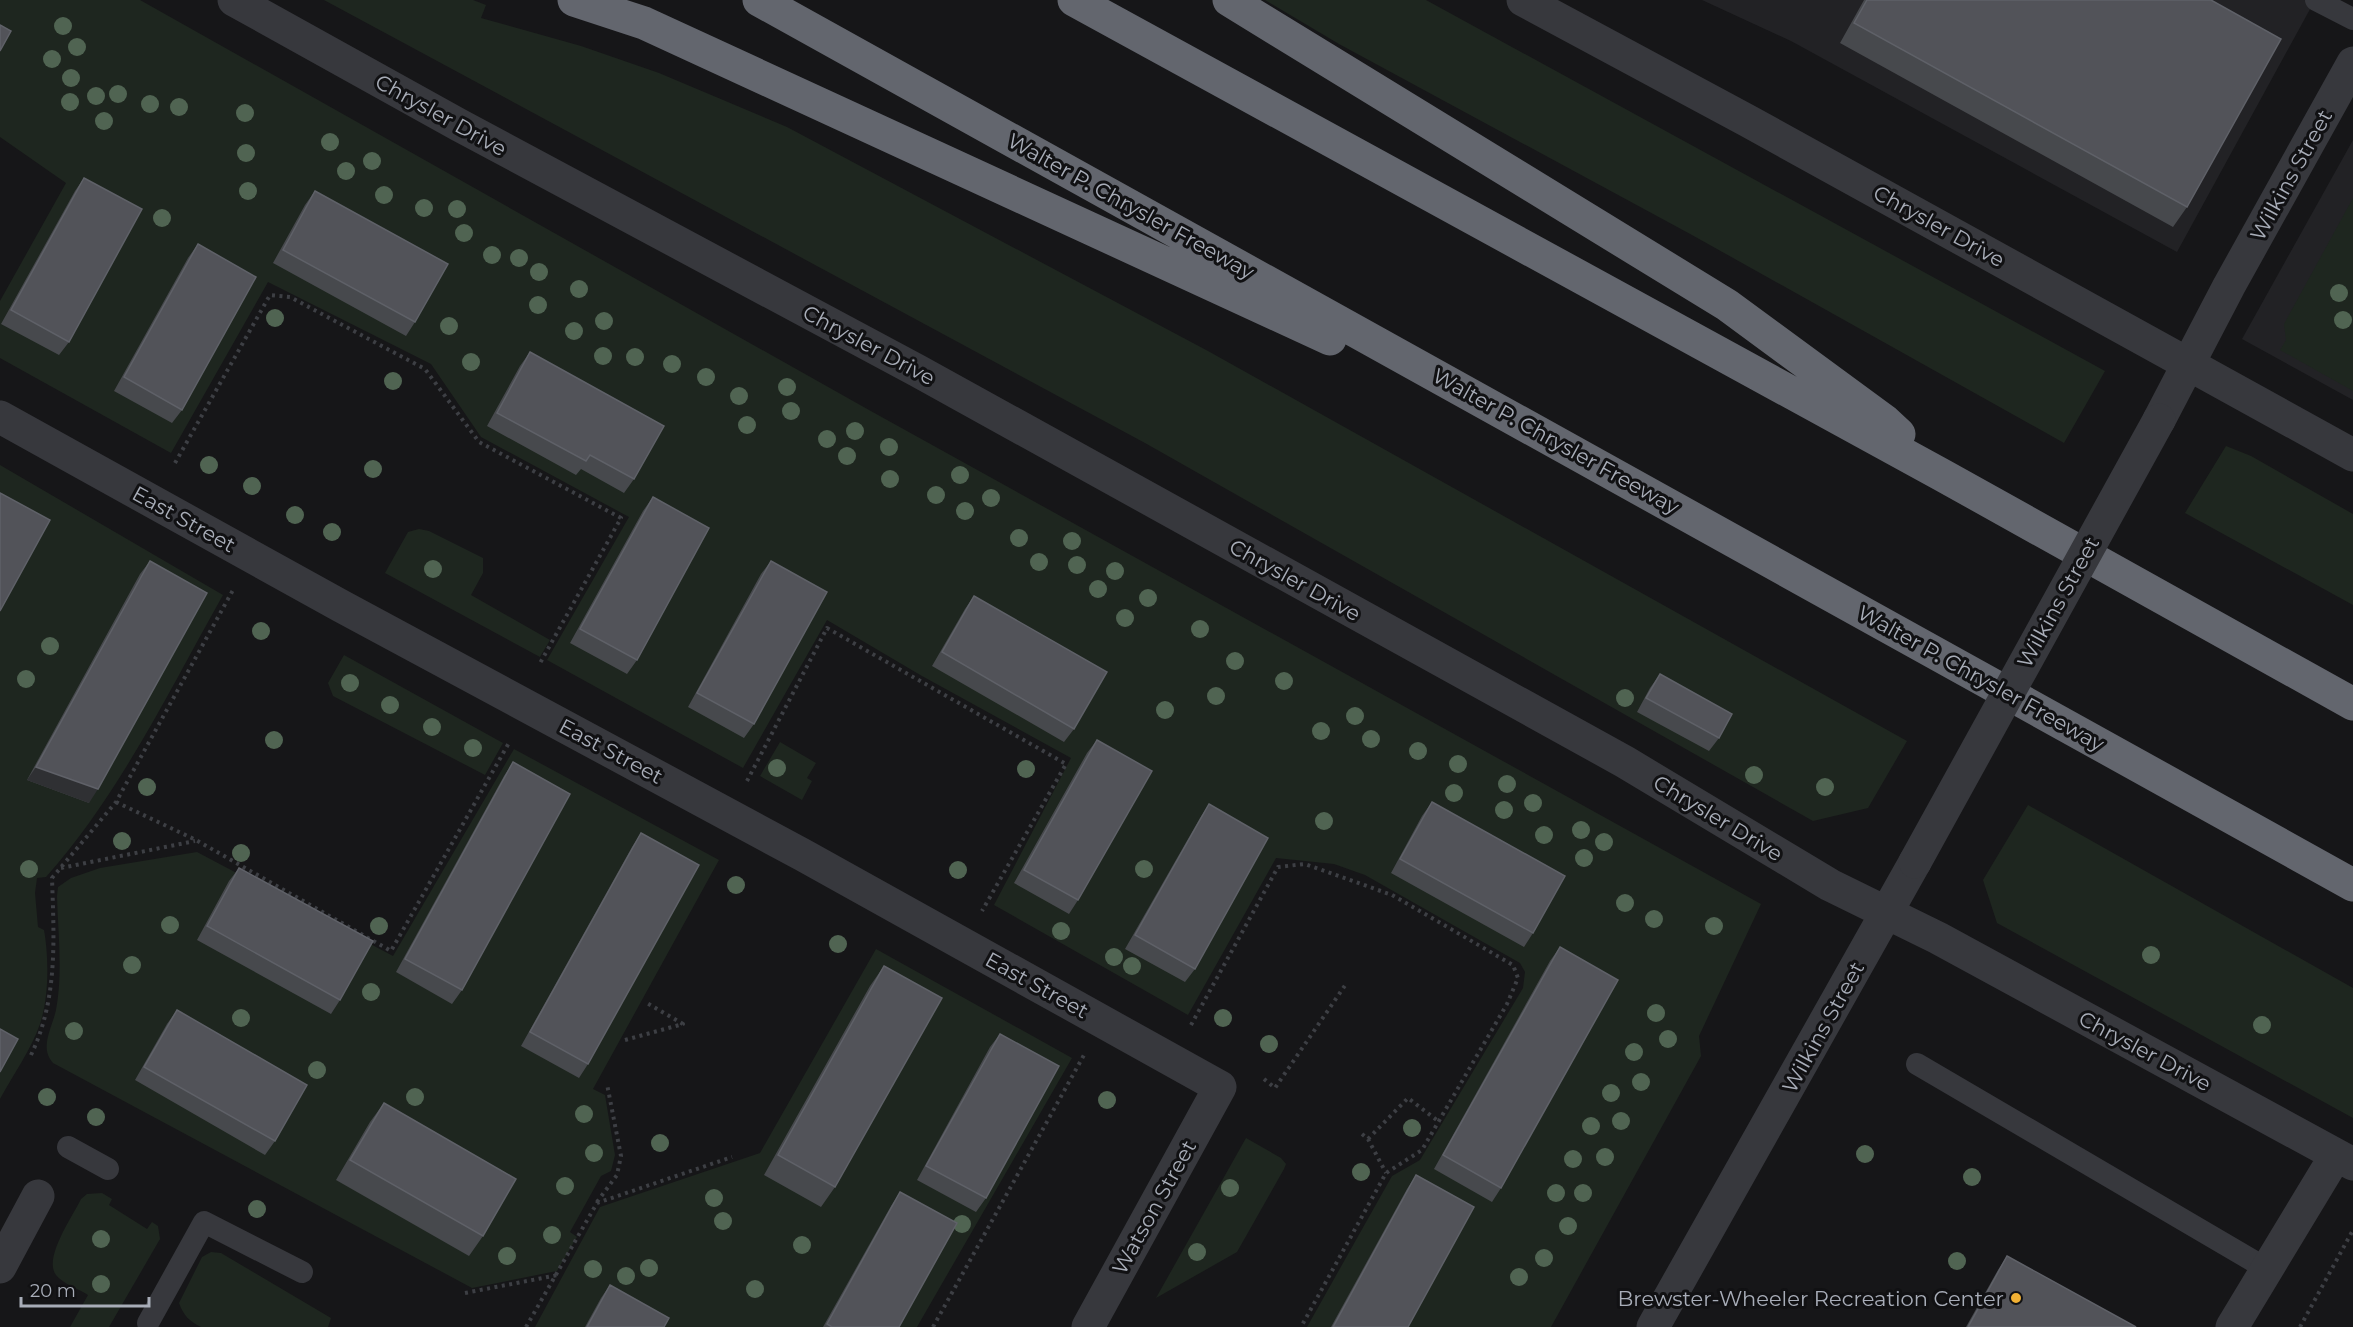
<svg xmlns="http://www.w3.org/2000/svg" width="2353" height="1327" viewBox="0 0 2353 1327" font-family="Montserrat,sans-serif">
<rect width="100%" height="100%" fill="#161618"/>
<path fill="#222225" d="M1702 0H2315L2177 252 1791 41Z
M2353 140V400L2242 339Z"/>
<path fill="#1e261f" d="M0 0H140L869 410 1761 904 1699 1036 1701 1056 1551 1327H1307L1392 1176 1420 1160 1523 988 1525 972 1520 963 1365 875 1334 864 1276 858 1188 1015 994 905 1071 758 922 676 827 620 743 768 547 660 629 517 481 437 431 364 268 282 171 453 0 358V301L66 183 0 137Z
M324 0H473L486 5 481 18 581 46 659 73 787 127 1208 351 1907 741 1868 808 1813 821 1145 443Z
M1265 0H1426L2105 371 2064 443 1692 235 1339 44Z
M2353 198V391L2280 350 2286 340 2284 324Z
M2226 446 2251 456 2353 514V605L2185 513Z
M0 465 223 595C169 691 119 795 46 877L37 878 35 893 38 927 44 930C49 957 49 998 40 1024 31 1050 13 1075 0 1099Z
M419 529 429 531 483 558V573L471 595 550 640 540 657 385 573 408 532Z
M344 655 503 743 485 775 333 696 328 683Z
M780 742 816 763 807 778 812 781 802 800 760 776Z
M514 749 719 860 593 1089 605 1095 615 1155 611 1171 601 1176 570 1232 577 1237 557 1271 472 1288 53 1063C39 1048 52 1028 56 1010 63 973 58 933 57 896L58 887 71 878 100 868 197 852 393 956Z
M2028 805 2353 988V1118L1997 923 1983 880Z
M876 949 1072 1058 917 1327H535L600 1207 760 1153Z
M1246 1138 1281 1158 1286 1164 1284 1169 1237 1252 1156 1298Z
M102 1193 112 1199 109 1205 147 1229 152 1222 158 1226 160 1239 109 1327H70L88 1295C79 1289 63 1284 56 1275 43 1258 73 1216 81 1199L87 1194Z
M211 1252 221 1253 331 1318 328 1327H201C190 1322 183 1315 179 1303L202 1257Z"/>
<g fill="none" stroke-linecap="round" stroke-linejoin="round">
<path stroke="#3d3f44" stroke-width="4" stroke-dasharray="3 4.5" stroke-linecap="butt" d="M175 463 270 295 290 297 425 369 479 442 621 518 539 665
M747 781 827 628 1066 764 982 911
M116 802 196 840 391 951 510 741
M61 868 195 841
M1191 1025 1278 867 1305 864 1392 895 1513 965 1518 978 1507 1004 1422 1150 1386 1173 1301 1327
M625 1040 683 1024 647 1003
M31 1055C58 999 54 939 52 878L116 802 233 590
M1264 1079 1275 1088 1346 984
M1362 1134 1368 1139 1386 1173
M1368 1139 1408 1098 1438 1121
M597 1202 617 1175 621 1156 607 1084
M465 1293 558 1275
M526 1327 597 1203 732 1157
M933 1327 1084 1055
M2300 1327 2353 1230"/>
<path stroke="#37383d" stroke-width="22" d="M2316 0 2353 19
M1917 1064 2267 1269
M68 1147 108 1169
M148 1323 204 1222 302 1272"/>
<path stroke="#37383d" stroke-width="33" d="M234 0 459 125 918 371 1625 762 1830 885 1938 938 2353 1164
M1523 0 1748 121 2353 455
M0 417 341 606 803 855 1220 1087 1088 1327
M2159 420 2229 286 2353 63
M0 1267 38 1196
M1653 1327 1915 862
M2232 1327 2336 1155"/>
<path stroke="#63666e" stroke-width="33" d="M574 0 644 23 1330 339
M759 0 2353 885
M1074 0 1942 475 2353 704
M1229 0 1727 305 1885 421 1899 434"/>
<path stroke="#37383d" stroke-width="33" d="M1915 862 2159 420"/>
</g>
<g fill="#506452">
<circle cx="63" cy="26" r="9"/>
<circle cx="77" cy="47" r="9"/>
<circle cx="52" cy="59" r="9"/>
<circle cx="71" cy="78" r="9"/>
<circle cx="118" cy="94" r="9"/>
<circle cx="96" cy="96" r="9"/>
<circle cx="70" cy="102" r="9"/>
<circle cx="150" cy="104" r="9"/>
<circle cx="179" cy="107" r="9"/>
<circle cx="245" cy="113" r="9"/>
<circle cx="104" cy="121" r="9"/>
<circle cx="330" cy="142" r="9"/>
<circle cx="246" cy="153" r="9"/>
<circle cx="372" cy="161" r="9"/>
<circle cx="346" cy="171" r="9"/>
<circle cx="248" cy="191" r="9"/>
<circle cx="384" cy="195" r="9"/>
<circle cx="424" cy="208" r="9"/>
<circle cx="457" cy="209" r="9"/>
<circle cx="162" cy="218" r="9"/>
<circle cx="464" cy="233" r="9"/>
<circle cx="492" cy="255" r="9"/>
<circle cx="519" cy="258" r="9"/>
<circle cx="539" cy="272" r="9"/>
<circle cx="579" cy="289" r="9"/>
<circle cx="2339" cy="293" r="9"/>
<circle cx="538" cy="305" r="9"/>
<circle cx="275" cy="318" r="9"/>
<circle cx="2343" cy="320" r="9"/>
<circle cx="604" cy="321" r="9"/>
<circle cx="449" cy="326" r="9"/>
<circle cx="574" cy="331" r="9"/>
<circle cx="603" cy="356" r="9"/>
<circle cx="635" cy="357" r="9"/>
<circle cx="471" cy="362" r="9"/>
<circle cx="672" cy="364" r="9"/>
<circle cx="706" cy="377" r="9"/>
<circle cx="393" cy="381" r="9"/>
<circle cx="787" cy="387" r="9"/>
<circle cx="739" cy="396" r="9"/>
<circle cx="791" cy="411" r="9"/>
<circle cx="747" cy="425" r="9"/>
<circle cx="855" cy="431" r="9"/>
<circle cx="827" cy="439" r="9"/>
<circle cx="889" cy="447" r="9"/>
<circle cx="847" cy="456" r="9"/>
<circle cx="209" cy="465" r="9"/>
<circle cx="373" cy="469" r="9"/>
<circle cx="960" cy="475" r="9"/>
<circle cx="890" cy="479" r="9"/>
<circle cx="252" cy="486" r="9"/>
<circle cx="936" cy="495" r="9"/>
<circle cx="991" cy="498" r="9"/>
<circle cx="965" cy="511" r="9"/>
<circle cx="295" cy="515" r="9"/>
<circle cx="332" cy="532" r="9"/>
<circle cx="1019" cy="538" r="9"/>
<circle cx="1072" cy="541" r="9"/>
<circle cx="1039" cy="562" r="9"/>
<circle cx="1077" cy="565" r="9"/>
<circle cx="433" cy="569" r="9"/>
<circle cx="1115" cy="571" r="9"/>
<circle cx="1098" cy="589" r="9"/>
<circle cx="1148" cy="598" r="9"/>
<circle cx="1125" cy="618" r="9"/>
<circle cx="1200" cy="629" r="9"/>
<circle cx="261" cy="631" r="9"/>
<circle cx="50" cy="646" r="9"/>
<circle cx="1235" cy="661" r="9"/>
<circle cx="26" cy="679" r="9"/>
<circle cx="1284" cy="681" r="9"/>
<circle cx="350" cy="683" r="9"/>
<circle cx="1216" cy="696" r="9"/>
<circle cx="1625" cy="698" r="9"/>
<circle cx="390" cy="705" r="9"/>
<circle cx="1165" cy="710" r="9"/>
<circle cx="1355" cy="716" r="9"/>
<circle cx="432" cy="727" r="9"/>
<circle cx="1321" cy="731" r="9"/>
<circle cx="1371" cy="739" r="9"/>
<circle cx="274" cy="740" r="9"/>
<circle cx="473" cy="748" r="9"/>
<circle cx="1418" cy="751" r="9"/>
<circle cx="1458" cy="764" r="9"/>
<circle cx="777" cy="768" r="9"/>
<circle cx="1026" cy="769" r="9"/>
<circle cx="1754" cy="775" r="9"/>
<circle cx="1507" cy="784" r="9"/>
<circle cx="147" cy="787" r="9"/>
<circle cx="1825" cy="787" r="9"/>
<circle cx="1454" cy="793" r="9"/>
<circle cx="1533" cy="803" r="9"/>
<circle cx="1504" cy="810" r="9"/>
<circle cx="1324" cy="821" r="9"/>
<circle cx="1581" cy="830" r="9"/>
<circle cx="1544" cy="835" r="9"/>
<circle cx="122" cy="841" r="9"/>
<circle cx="1604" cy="842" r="9"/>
<circle cx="241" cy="853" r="9"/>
<circle cx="1584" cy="858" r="9"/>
<circle cx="29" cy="869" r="9"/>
<circle cx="1144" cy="869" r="9"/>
<circle cx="958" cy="870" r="9"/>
<circle cx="736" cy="885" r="9"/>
<circle cx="1625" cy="903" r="9"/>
<circle cx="1654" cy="919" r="9"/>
<circle cx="170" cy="925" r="9"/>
<circle cx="379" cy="926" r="9"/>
<circle cx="1714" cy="926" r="9"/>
<circle cx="1061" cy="931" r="9"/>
<circle cx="838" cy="944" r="9"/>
<circle cx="2151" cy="955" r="9"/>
<circle cx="1114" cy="957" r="9"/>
<circle cx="132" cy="965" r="9"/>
<circle cx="1132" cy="966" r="9"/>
<circle cx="371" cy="992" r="9"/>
<circle cx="1656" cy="1013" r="9"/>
<circle cx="241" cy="1018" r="9"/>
<circle cx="1223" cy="1018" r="9"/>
<circle cx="2262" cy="1025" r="9"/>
<circle cx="74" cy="1031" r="9"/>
<circle cx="1668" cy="1039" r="9"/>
<circle cx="1269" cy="1044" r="9"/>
<circle cx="1634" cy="1052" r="9"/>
<circle cx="317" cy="1070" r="9"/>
<circle cx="1641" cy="1082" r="9"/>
<circle cx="1611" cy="1093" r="9"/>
<circle cx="47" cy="1097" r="9"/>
<circle cx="415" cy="1097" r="9"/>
<circle cx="1107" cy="1100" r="9"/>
<circle cx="584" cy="1114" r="9"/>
<circle cx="96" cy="1117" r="9"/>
<circle cx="1621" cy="1121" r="9"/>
<circle cx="1591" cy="1126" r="9"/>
<circle cx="1412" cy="1128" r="9"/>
<circle cx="660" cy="1143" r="9"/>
<circle cx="594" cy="1153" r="9"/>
<circle cx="1865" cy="1154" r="9"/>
<circle cx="1605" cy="1157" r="9"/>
<circle cx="1573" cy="1159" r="9"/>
<circle cx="1361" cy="1172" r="9"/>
<circle cx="1972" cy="1177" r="9"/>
<circle cx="565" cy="1186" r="9"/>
<circle cx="1230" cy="1188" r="9"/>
<circle cx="1556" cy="1193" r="9"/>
<circle cx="1583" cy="1193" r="9"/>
<circle cx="714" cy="1198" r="9"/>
<circle cx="257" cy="1209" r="9"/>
<circle cx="723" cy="1221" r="9"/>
<circle cx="962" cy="1224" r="9"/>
<circle cx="1568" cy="1226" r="9"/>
<circle cx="552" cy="1235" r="9"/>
<circle cx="101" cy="1239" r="9"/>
<circle cx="802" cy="1245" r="9"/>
<circle cx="1197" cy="1252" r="9"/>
<circle cx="507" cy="1256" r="9"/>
<circle cx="1544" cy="1258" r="9"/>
<circle cx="1957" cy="1261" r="9"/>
<circle cx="649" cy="1268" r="9"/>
<circle cx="593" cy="1269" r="9"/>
<circle cx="626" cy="1276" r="9"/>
<circle cx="1519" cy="1277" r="9"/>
<circle cx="101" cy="1284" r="9"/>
<circle cx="755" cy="1289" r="9"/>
</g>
<path fill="#47494d" d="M1864 0H2211L2187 207 2173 227 1840 43Z
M84 178 69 342 59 355 1 324 75 191Z
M315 191 415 322 406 336 273 263 305 205Z
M198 244 182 410 172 423 114 391 188 258Z
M530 352 634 479 624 493 581 469 576 475 487 426 520 366Z
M653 497 637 660 627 674 570 643 643 511Z
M150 561 89 803 27 780 140 574Z
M771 561 754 724 744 738 688 707 761 574Z
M974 596 1074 729 1064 742 932 666 965 609Z
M1660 674 1719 738 1709 751 1637 712 1650 688Z
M1097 740 1078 900 1069 914 1014 883 1087 753Z
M513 762 462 990 452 1004 396 972 504 776Z
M1432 802 1533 933 1524 947 1391 873 1422 816Z
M1209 804 1195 969 1185 982 1125 949 1200 818Z
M641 833 588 1064 579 1078 521 1046 632 847Z
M239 868 340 1000 331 1014 197 940 229 881Z
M1560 947 1501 1188 1492 1202 1434 1169 1550 961Z
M884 966 835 1187 821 1207 764 1175 870 986Z
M177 1010 275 1141 265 1155 135 1080 167 1024Z
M1000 1034 986 1198 976 1212 917 1180 990 1047Z
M384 1103 483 1236 469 1256 336 1180 370 1122Z
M1416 1175 1408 1327H1331L1407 1189Z
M900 1192 899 1327H823L891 1206Z
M2007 1256 2136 1327H1966L1998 1270Z
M610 1285 664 1327H585L601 1298Z"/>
<path fill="#2f3033" d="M36 767 98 789 89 803 27 780Z"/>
<path fill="#525359" stroke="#5f6168" stroke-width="1.5" d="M1867 0H2211L2281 39 2187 207 1854 23Z
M0 25 11 31 0 51Z
M84 178 142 209 69 342 11 310Z
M315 191 448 264 415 322 283 250Z
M198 244 256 277 182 410 124 377Z
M530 352 664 426 634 479 590 455 586 461 497 413Z
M0 493 50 520 0 611Z
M653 497 709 528 637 660 580 629Z
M150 561 207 593 98 789 36 767Z
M771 561 827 592 754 724 697 693Z
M974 596 1107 672 1074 729 942 652Z
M1660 674 1732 714 1719 738 1646 698Z
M1097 740 1152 771 1078 900 1024 870Z
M513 762 570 794 462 990 405 959Z
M1432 802 1565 876 1533 933 1400 859Z
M1209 804 1268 838 1195 969 1135 935Z
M641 833 699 865 588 1064 530 1032Z
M239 868 373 941 340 1000 207 926Z
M1560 947 1618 980 1501 1188 1443 1155Z
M884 966 942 998 835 1187 778 1155Z
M177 1010 307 1085 275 1141 144 1067Z
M0 1029 18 1039 0 1072Z
M1000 1034 1059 1066 986 1198 926 1166Z
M384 1103 516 1179 483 1236 350 1160Z
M1416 1175 1474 1207 1408 1327H1333Z
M900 1192 957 1223 899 1327H832L827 1324Z
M2007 1256 2136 1327H1968Z
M610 1285 669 1318 664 1327H587Z"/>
<circle fill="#f2b134" stroke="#111113" stroke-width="2" cx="2016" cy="1298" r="6"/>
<g text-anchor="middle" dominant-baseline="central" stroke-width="6" stroke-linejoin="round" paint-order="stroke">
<g font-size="21" fill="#a8adb8" stroke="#111113">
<text transform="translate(441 115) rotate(29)">Chrysler Drive</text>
<text transform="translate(2291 175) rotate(-61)">Wilkins Street</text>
<text transform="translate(1131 206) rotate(29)">Walter P. Chrysler Freeway</text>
<text transform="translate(1939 226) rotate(29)">Chrysler Drive</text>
<text transform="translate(869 345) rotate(28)">Chrysler Drive</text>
<text transform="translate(1556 441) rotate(29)">Walter P. Chrysler Freeway</text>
<text transform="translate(184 519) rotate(29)">East Street</text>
<text transform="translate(1295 580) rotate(29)">Chrysler Drive</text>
<text transform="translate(2058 602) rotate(-61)">Wilkins Street</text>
<text transform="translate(1981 678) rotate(29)">Walter P. Chrysler Freeway</text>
<text transform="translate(611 751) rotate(28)">East Street</text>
<text transform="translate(1718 818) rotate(31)">Chrysler Drive</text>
<text transform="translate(1037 985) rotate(29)">East Street</text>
<text transform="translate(1823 1027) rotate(-61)">Wilkins Street</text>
<text transform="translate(2145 1051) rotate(28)">Chrysler Drive</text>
<text transform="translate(1154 1207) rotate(-61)">Watson Street</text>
</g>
<g font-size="21" fill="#a8adb8" stroke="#111113" text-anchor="end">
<text x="2004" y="1298">Brewster-Wheeler Recreation Center</text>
</g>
</g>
<path d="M21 1297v9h128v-9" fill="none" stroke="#a8adb8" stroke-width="3"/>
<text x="30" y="1297" font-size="18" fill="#a8adb8" stroke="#111113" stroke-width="4.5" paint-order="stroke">20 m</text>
</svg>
